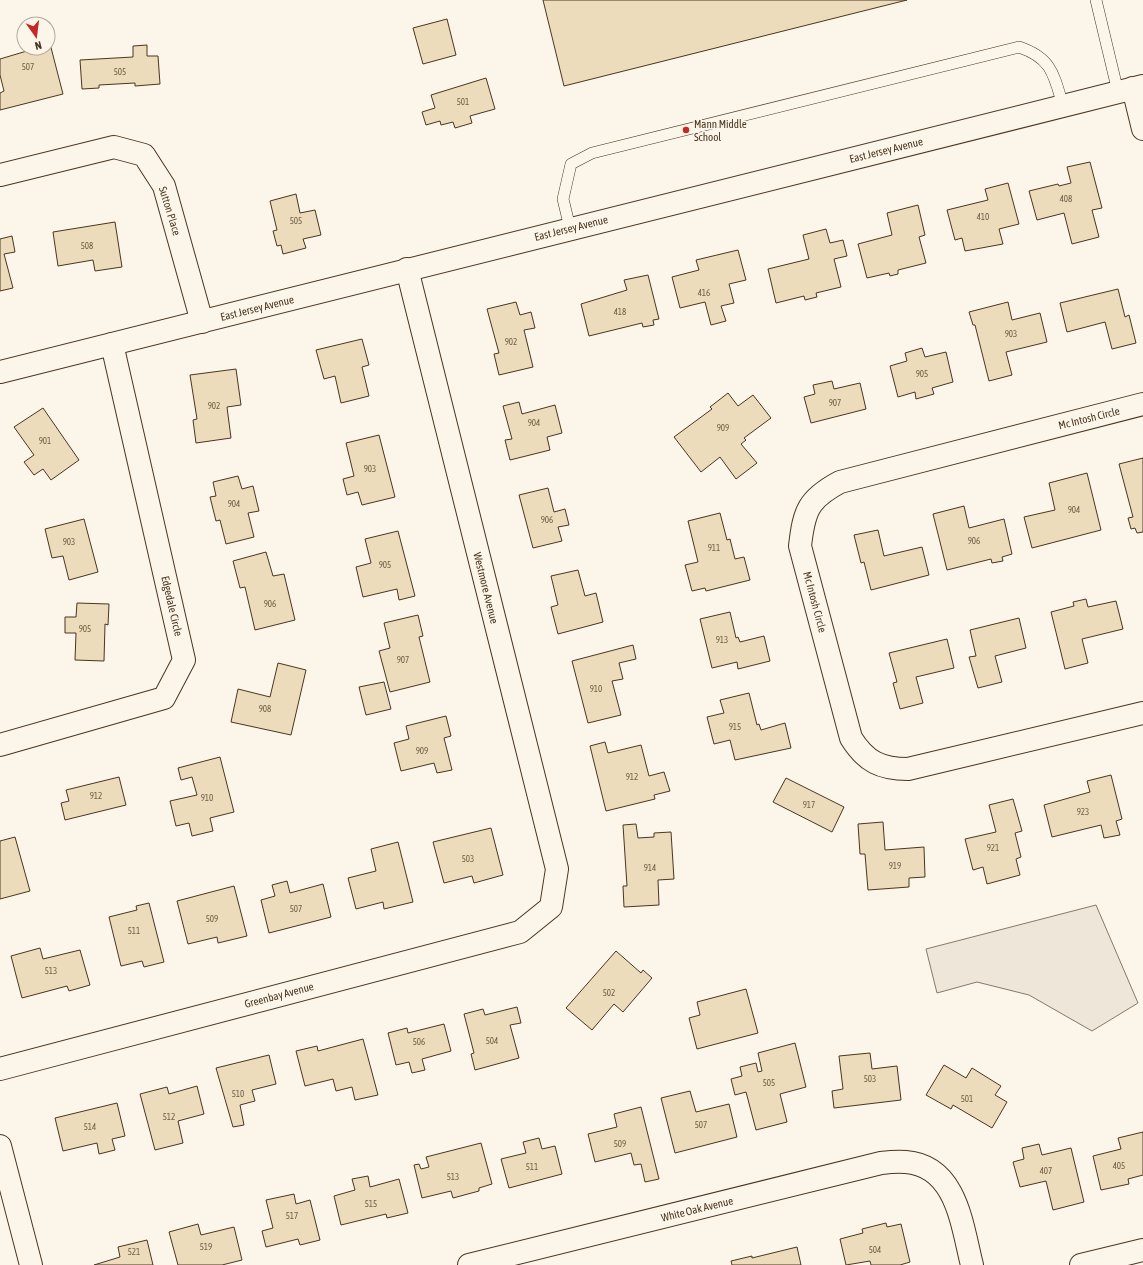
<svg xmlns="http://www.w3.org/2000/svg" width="1143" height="1265" viewBox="0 0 1143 1265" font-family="'Asap Condensed',sans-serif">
<rect width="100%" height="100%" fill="#fbf6e9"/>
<path fill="#ede6d9" stroke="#887966" d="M1096 905 1138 1003 1092 1031 1029 995 977 982 937 993 926 949Z"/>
<path fill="#ecdcbc" stroke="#4a3520" d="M543 0H907L564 86Z
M447 19 456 55 423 64 413 28Z
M48 36 63 94 0 110V93L4 91 0 75V59L37 48H48Z
M147 45V56H158L160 84 135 86V83L99 85V88L82 89 80 60 133 57V46Z
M486 78 495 109 470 116 472 123 455 128 453 122 441 125 440 121 426 125 422 112 435 108 431 95Z
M1090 162 1102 208 1092 210 1099 237 1072 244 1064 213 1037 220 1029 191 1058 184 1059 186 1071 183 1067 167Z
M1008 183 1019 224 999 229 1003 244 965 251 962 238 955 240 947 210 988 200 985 189Z
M296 194 300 213 315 210 321 235 303 239 306 248 283 254 281 245 277 246 273 231 277 230 270 201Z
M918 205 925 235 919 237 926 263 898 270V274L890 276 889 273 867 278 858 244 892 235 887 213Z
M115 222 122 267 95 271 93 260 58 266 53 232Z
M826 229 830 243 843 240 847 256 834 259 841 287 816 293 817 297 805 300 804 296 776 303 768 269 809 259 803 235Z
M12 236 15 252 4 254 13 288 0 291V239Z
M738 250 746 280 729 284 734 303 721 306 726 321 711 325 705 302 680 308 672 277 699 270 696 260Z
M648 275 659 319 653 320 654 325 643 327 642 323 589 336 581 304 627 290 624 280Z
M1118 289 1125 317 1129 315 1136 343 1112 349 1105 322 1067 332 1060 303Z
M516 302 520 315 531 312 535 328 524 330 533 367 499 375 494 354 499 353 487 309Z
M1008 302 1012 320 1040 313 1047 342 1006 352 1012 375 989 381 975 325H973L969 312Z
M362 339 369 365 362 367 369 396 341 403 335 376 324 379 316 350Z
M922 348 925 357 946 352 953 382 932 388 934 394 916 399 915 392 898 397 890 366 907 361 905 353Z
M236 369 241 405 227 407 231 438 196 443 193 420 197 419 190 375Z
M832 381 834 389 860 383 866 409 811 423 804 397 815 394 813 385Z
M728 393 738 406 753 395 771 418 744 438 746 440 741 444 757 463 736 479 720 457 701 472 674 437 712 409 710 407Z
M519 402 522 414 555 405 562 433 547 437 550 450 510 460 505 440 512 439 503 406Z
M43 408 79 460 51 480 43 469 34 475 24 462 34 455 14 427Z
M379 435 395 497 362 505 358 492 347 495 343 479 354 476 346 443Z
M1143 458V532L1137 533 1135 528 1131 529 1128 518 1133 517 1119 464Z
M1087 473 1101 530 1032 548 1024 517 1055 510 1049 483Z
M238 476 242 489 253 486 259 511 248 513 254 537 226 544 220 520 216 521 210 497 216 496 213 482Z
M548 488 554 512 565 509 569 525 558 527 562 541 533 548 519 495Z
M964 506 969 528 1004 519 1012 554 1002 557 1003 561 992 563 991 559 947 570 933 514Z
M720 513 727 540 730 539 735 559 744 557 750 580 706 591 705 588 692 591 685 565 698 562 688 521Z
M84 519 98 572 69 580 63 556 52 558 45 529Z
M878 530 884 556 922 547 929 575 871 590 864 562 861 563 854 535Z
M398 531 415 596 399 600 397 589 363 597 356 567 371 563 365 539Z
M266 552 273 576 284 574 295 620 255 630 245 587 240 588 233 561Z
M578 570 585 596 596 593 603 622 558 634 551 607 558 605 551 576Z
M1086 599 1088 607 1116 601 1123 629 1082 639 1088 663 1065 669 1051 612 1074 606 1073 602Z
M77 603 109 604 108 625 105 624 104 661 75 660 76 633H65V617H76Z
M730 612 736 638 738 637 740 642 764 636 770 661 738 669 737 662 712 668 700 619Z
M418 615 423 636 419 637 430 682 390 692 379 651 390 648 384 623Z
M1019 618 1026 648 995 656 1002 682 978 688 969 657 976 656 970 630Z
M947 639 954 668 916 677 923 703 900 709 893 683 897 682 889 653Z
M633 645 636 659 619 663 623 679 612 681 621 715 588 723 572 661Z
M278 663 306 670 291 735 231 722 238 689 270 697Z
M384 682 391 709 366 715 359 687Z
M749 693 757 725 759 724 761 730 785 723 791 748 735 760 730 740 714 744 707 717 724 713 720 700Z
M446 716 451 736 444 738 452 770 437 773 434 763 401 771 394 743 409 739 406 726Z
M605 742 608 753 641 745 649 776 664 772 670 791 654 795 655 799 606 811 590 746Z
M220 757 234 812 210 818 213 831 192 836 189 823 176 826 170 801 197 795 192 777 181 780 178 768Z
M1111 775 1122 819 1116 821 1120 835 1104 838 1101 825 1052 837 1044 805 1090 792 1087 781Z
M119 777 126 805 65 820 61 803 69 801 66 790Z
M786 778 844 807 832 832 773 802Z
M1013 799 1022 831 1015 833 1021 857 1016 859 1020 875 987 884 983 867 973 870 965 839 996 832 989 805Z
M883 822 885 850 924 847 925 877 909 878V887L868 890 865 854H860L858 824Z
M636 824 638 838 654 837V833L671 832 674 879 658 880 659 905 624 907 623 886H627L623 825Z
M491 828 503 875 474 883 472 876 444 883 433 842Z
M15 837 30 891 0 899V841Z
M398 842 413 902 384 909 383 902 356 909 348 878 376 871 371 849Z
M287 881 290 893 323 884 331 917 269 933 261 900 275 896 272 885Z
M234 886 247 936 218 943 217 937 188 944 177 901Z
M149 903 164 962 144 967 142 961 121 966 109 917 137 910 136 906Z
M40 948 43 959 80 950 90 985 69 991 67 986 22 998 11 956Z
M616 951 641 973 643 970 652 978 623 1012 614 1004 592 1030 566 1008Z
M746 989 758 1033 697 1049 689 1018 700 1015 697 1002Z
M517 1007 521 1023 510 1025 519 1058 475 1070 471 1054 474 1053 464 1014 483 1009 485 1015Z
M444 1024 451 1051 422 1059 425 1070 412 1073 409 1062 396 1065 388 1033 407 1028 408 1033Z
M363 1039 378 1095 355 1100 352 1087 336 1091 333 1079 305 1086 296 1051 317 1046 318 1051Z
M795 1043 806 1087 780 1094 787 1122 756 1130 746 1092 735 1095 731 1079 742 1076 740 1067 756 1063 758 1072 762 1071 758 1053Z
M870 1053 872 1069 897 1066 901 1100 834 1108 832 1091 843 1089 839 1056Z
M269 1055 276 1084 252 1090 255 1101 240 1105 244 1125 233 1127 216 1068Z
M944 1065 966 1078 972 1068 1001 1086 995 1095 1007 1102 992 1128 953 1105 951 1109 926 1095Z
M197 1086 204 1114 178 1121 183 1143 155 1150 140 1094 167 1087 169 1094Z
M690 1091 696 1112 729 1104 737 1137 675 1153 661 1098Z
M117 1103 125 1136 112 1139 115 1150 99 1154 97 1143 63 1151 55 1118Z
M641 1107 659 1179 645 1182 641 1164 634 1165 631 1153 595 1162 588 1134 617 1127 614 1114Z
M1143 1132V1175L1128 1179 1129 1184 1101 1190 1093 1156 1121 1149 1118 1138Z
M539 1138 542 1149 555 1146 562 1174 509 1188 501 1159 526 1153 523 1142Z
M481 1143 492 1184 479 1188V1191L453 1198 451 1191 422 1198 414 1165 419 1164 421 1169 429 1167 426 1157Z
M1039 1144 1042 1155 1071 1148 1084 1202 1053 1210 1046 1181 1020 1187 1013 1162 1024 1159 1022 1148Z
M368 1176 370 1187 399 1179 408 1213 387 1218 386 1214 341 1225 334 1196 355 1190 352 1179Z
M294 1194 296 1204 310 1200 320 1240 300 1245 298 1239 266 1247 262 1231 273 1228 266 1200Z
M886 1223 887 1227 901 1224 910 1262 900 1265H871L870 1261 846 1265 840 1239 863 1233 862 1229Z
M198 1224 201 1235 234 1227 242 1260 222 1265H178L169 1232Z
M147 1240 153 1265H94L120 1257 118 1247Z
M797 1247 801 1265H732L731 1261 752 1256V1258Z"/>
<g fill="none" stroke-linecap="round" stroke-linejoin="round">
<defs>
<path id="service" d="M1096 0 1118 92
M570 228 563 199 571 164 592 153 1019 47C1052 58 1054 75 1063 106"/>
<path id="minor" d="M1133 88 1143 129
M0 175 114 147 144 155 164 186 202 322
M1143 404 840 482C808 499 804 511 800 546L851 738C866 762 881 769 908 769L1143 713
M0 745 164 698 184 660 112 344
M0 1069 520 932 551 907 557 869 407 269
M469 1265 881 1163C889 1162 898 1161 906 1162 957 1166 962 1226 972 1265
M1081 1265 1143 1250"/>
<path id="tertiary" d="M0 372 1143 86
M0 1146 31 1265"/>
</defs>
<use href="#service" stroke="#4a3520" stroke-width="12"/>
<use href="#minor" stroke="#4a3520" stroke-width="24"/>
<use href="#tertiary" stroke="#4a3520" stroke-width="24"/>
<use href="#service" stroke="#fbf6e9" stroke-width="11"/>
<use href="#minor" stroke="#fbf6e9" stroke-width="22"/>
<use href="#tertiary" stroke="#fbf6e9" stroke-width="22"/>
</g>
<circle fill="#c62828" stroke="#fbf6e9" stroke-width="1.5" cx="686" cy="130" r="4"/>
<g text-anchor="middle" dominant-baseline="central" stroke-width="3" stroke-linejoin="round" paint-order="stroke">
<g font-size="9" fill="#725f47">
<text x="28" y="67">507</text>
<text x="120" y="72">505</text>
<text x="463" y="102">501</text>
<text x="1066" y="199">408</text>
<text x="983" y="217">410</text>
<text x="296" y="221">505</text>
<text x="87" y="246">508</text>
<text x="704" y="293">416</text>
<text x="620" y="312">418</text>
<text x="1011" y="334">903</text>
<text x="511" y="342">902</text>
<text x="922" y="374">905</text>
<text x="835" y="403">907</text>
<text x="214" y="406">902</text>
<text x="534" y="423">904</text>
<text x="723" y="428">909</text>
<text x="45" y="441">901</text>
<text x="370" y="469">903</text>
<text x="234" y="504">904</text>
<text x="1074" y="510">904</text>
<text x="547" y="520">906</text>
<text x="974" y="541">906</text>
<text x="69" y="542">903</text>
<text x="714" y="548">911</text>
<text x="385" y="565">905</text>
<text x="270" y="604">906</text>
<text x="85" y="629">905</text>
<text x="722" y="640">913</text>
<text x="403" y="660">907</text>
<text x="596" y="689">910</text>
<text x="265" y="709">908</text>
<text x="735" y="727">915</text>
<text x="422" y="751">909</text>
<text x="632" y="777">912</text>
<text x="96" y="796">912</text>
<text x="207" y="798">910</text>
<text x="809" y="805">917</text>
<text x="1083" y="812">923</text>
<text x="993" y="848">921</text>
<text x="468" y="859">503</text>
<text x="895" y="866">919</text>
<text x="650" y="868">914</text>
<text x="296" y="909">507</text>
<text x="212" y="919">509</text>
<text x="134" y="931">511</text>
<text x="51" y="971">513</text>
<text x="609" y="993">502</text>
<text x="492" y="1041">504</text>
<text x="419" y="1042">506</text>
<text x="870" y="1079">503</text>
<text x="769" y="1083">505</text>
<text x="238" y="1094">510</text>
<text x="967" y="1099">501</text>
<text x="169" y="1117">512</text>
<text x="701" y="1125">507</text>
<text x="90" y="1127">514</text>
<text x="620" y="1144">509</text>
<text x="1119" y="1166">405</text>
<text x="532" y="1167">511</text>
<text x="1046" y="1171">407</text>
<text x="453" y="1177">513</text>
<text x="371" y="1204">515</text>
<text x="292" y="1216">517</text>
<text x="206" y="1247">519</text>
<text x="875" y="1250">504</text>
<text x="134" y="1252">521</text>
</g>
<g font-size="11" fill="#4a3520" stroke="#fbf6e9" text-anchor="start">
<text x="694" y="124">Mann Middle<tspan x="694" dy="13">School</tspan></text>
</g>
<g font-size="11" fill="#4a3520" stroke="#fbf6e9">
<text transform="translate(886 150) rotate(-14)">East Jersey Avenue</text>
<text transform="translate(170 211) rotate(73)">Sutton Place</text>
<text transform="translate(571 228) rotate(-14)">East Jersey Avenue</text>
<text transform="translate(257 308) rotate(-14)">East Jersey Avenue</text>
<text transform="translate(1089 418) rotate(-14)">Mc Intosh Circle</text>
<text transform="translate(486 588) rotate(76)">Westmore Avenue</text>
<text transform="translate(815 602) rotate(75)">Mc Intosh Circle</text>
<text transform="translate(172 606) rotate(77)">Edgedale Circle</text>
<text transform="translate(279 995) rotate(-15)">Greenbay Avenue</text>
<text transform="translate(697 1209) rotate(-14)">White Oak Avenue</text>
</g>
</g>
<g transform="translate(36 36) rotate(166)"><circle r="19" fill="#fbf6e9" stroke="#b4a999"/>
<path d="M0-3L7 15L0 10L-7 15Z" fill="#c62828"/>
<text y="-6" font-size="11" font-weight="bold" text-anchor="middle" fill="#4a3520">N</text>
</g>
</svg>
